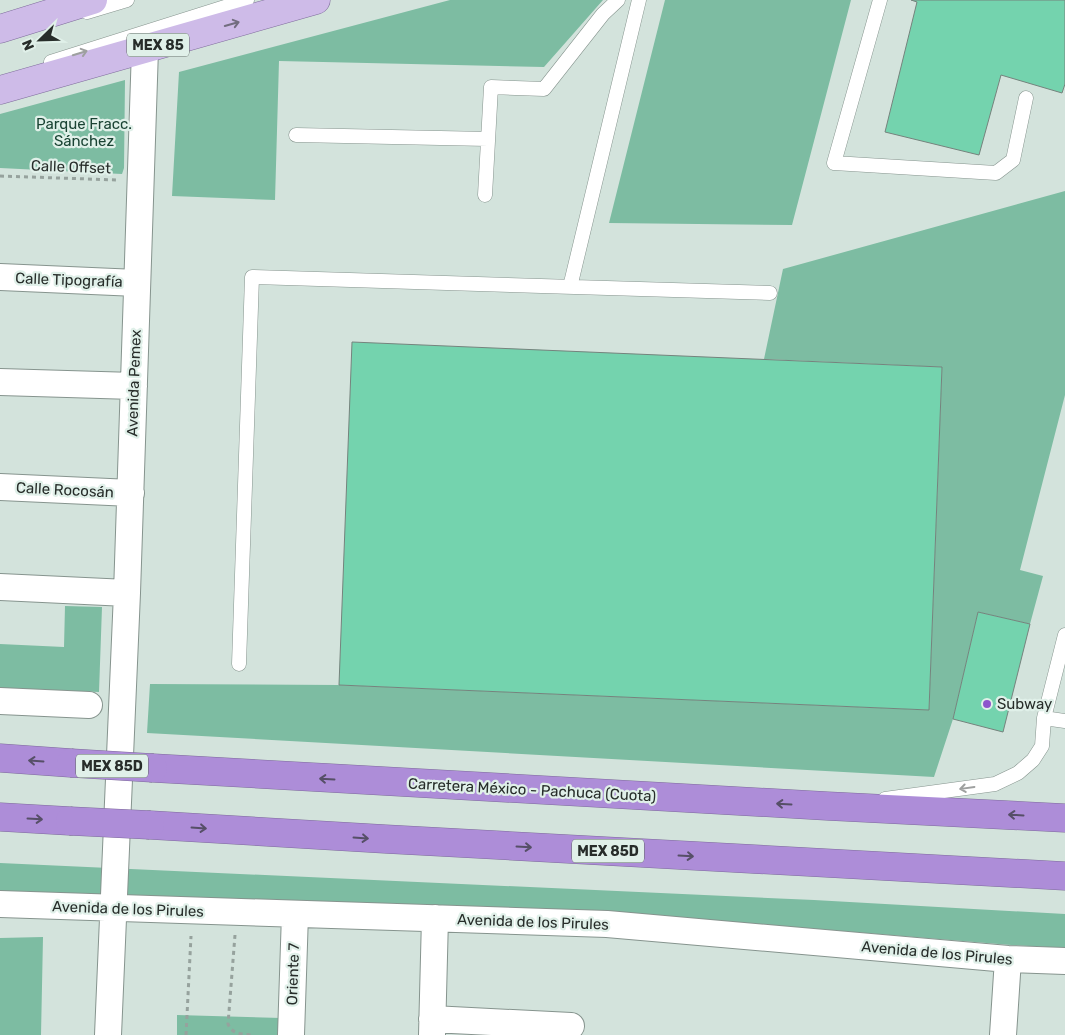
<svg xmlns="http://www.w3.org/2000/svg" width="1065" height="1035" viewBox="0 0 1065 1035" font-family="Rubik,sans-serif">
<rect width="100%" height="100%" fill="#d3e3dc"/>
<path fill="#7dbca2" d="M450 0H603L544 67 279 61 275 200 172 196 179 72Z
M665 0H851L792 225 609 223Z
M125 80 124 168 122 174 0 168V114Z
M1065 191V395L1020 570 1043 576 1030 624 978 612 953 719 934 777 147 733 150 684 339 685 929 710 942 367 764 359 783 269Z
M65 606 102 607 99 692 0 688V644L64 647Z
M0 863 814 900 1065 914V948L1011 945 610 912 0 891Z
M43 937 41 1035H0V938Z
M177 1015 281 1018V1035H177Z"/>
<path fill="#74d3ae" stroke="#75837d" d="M911 0H1065V84L1062 93 1001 75 979 155 885 132 917 2Z
M352 342 942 367 929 710 339 685Z
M978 612 1030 624 1003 732 953 719Z"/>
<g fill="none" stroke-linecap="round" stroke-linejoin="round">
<defs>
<path id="service" d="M880 0 834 163 996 173 1013 160 1026 98
M87 12 127 0
M51 62 247 0
M296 135 488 139
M485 195 491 87 544 89 603 14 618 0
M570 287 639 0
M239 664 252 277 770 293
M1044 718 1065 721
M885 799 995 784 1018 773 1033 760 1042 746 1044 718 1065 635"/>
<path id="minor" d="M0 277 137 283
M0 382 134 386
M0 487 131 493
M0 587 127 593
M0 701 89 705
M0 904 607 924 1008 959 1065 961
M432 1019 571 1026
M108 1035 127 593 145 49
M291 1035 295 914
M432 1035 435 918
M1003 1035 1008 959"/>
<path id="primary" d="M0 29 93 0
M0 90 316 0"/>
<path id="motorway" d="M0 758 71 763
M153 768 827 806 1065 818
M0 817 70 821
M150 825 385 839 1065 876"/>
</defs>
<use href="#service" stroke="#86948e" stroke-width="15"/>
<use href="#minor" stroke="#86948e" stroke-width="28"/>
<use href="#primary" stroke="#7e6b9b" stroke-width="29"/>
<use href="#motorway" stroke="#7e6b9b" stroke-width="29"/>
<path stroke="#96a29d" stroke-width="3" stroke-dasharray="4 4" stroke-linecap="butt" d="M0 176 117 180
M235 935 228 1024C232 1034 241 1034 251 1035
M186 1035 191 936"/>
<use href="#service" stroke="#fff" stroke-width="14"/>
<use href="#minor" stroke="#fff" stroke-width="26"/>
<use href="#primary" stroke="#cebbe8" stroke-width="28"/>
<use href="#motorway" stroke="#ad8dd8" stroke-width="28"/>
<defs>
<path id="motorway-bridge" d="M71 763 153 768
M70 821 150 825"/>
</defs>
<use href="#motorway-bridge" stroke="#7e6b9b" stroke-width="29" stroke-linecap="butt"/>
<use href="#motorway-bridge" stroke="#ad8dd8" stroke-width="28"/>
</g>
<defs><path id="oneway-shaft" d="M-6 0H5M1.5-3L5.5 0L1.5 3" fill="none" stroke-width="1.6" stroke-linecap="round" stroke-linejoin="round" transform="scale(1.25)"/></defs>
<use stroke="#726d7f" href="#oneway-shaft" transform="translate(232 24) rotate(-16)"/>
<g stroke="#9ea09f">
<use href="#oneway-shaft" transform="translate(80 53) rotate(-17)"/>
<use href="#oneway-shaft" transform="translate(967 788) rotate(172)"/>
</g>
<g stroke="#564f67">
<use href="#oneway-shaft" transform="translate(36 761) rotate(-176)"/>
<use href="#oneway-shaft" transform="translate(327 779) rotate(-177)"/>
<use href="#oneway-shaft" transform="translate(784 804) rotate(-177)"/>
<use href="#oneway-shaft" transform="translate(1016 815) rotate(-177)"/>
<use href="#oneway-shaft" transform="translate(35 819) rotate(3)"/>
<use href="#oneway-shaft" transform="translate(199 828) rotate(4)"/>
<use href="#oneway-shaft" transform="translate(361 838) rotate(4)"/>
<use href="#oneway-shaft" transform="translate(524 847) rotate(3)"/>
<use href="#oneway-shaft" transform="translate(686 856) rotate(3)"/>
</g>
<circle fill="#8e54cc" stroke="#e0f0e9" stroke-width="2" cx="987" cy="704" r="5"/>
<g text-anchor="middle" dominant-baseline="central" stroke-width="4.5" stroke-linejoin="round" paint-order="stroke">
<g fill="#e0f0e9" stroke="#5e6863" stroke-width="1">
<rect x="127" y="33.5" width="62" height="23" rx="4"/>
<rect x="76" y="754.5" width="72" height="23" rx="4"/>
<rect x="572" y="839.5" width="72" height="23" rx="4"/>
</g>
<g font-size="14" font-weight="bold" fill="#272d2a">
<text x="158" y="45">MEX 85</text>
<text x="112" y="766">MEX 85D</text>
<text x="608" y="851">MEX 85D</text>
</g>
<g font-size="15" fill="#1a4434" stroke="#e0f0e9">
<text x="84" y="124">Parque Fracc.<tspan x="84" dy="17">Sánchez</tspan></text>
</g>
<g font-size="15" fill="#272d2a" stroke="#e0f0e9">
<text transform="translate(71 167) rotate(2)">Calle Offset</text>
<text transform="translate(69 280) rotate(2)">Calle Tipografía</text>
<text transform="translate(134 383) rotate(-88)">Avenida Pemex</text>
<text transform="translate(65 490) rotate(3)">Calle Rocosán</text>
<text transform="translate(532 790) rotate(3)">Carretera México - Pachuca (Cuota)</text>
<text transform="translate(128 909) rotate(2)">Avenida de los Pirules</text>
<text transform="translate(533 922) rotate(2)">Avenida de los Pirules</text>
<text transform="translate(937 953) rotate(5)">Avenida de los Pirules</text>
<text transform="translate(293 974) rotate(-88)">Oriente 7</text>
</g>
<g font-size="15" fill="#272d2a" stroke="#e0f0e9" text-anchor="start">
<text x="997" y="704">Subway</text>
</g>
</g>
<g transform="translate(40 40) rotate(247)" stroke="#e0f0e9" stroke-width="4" paint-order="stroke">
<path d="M0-4L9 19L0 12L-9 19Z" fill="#272d2a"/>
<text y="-8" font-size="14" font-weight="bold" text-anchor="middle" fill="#272d2a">N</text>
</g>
</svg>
